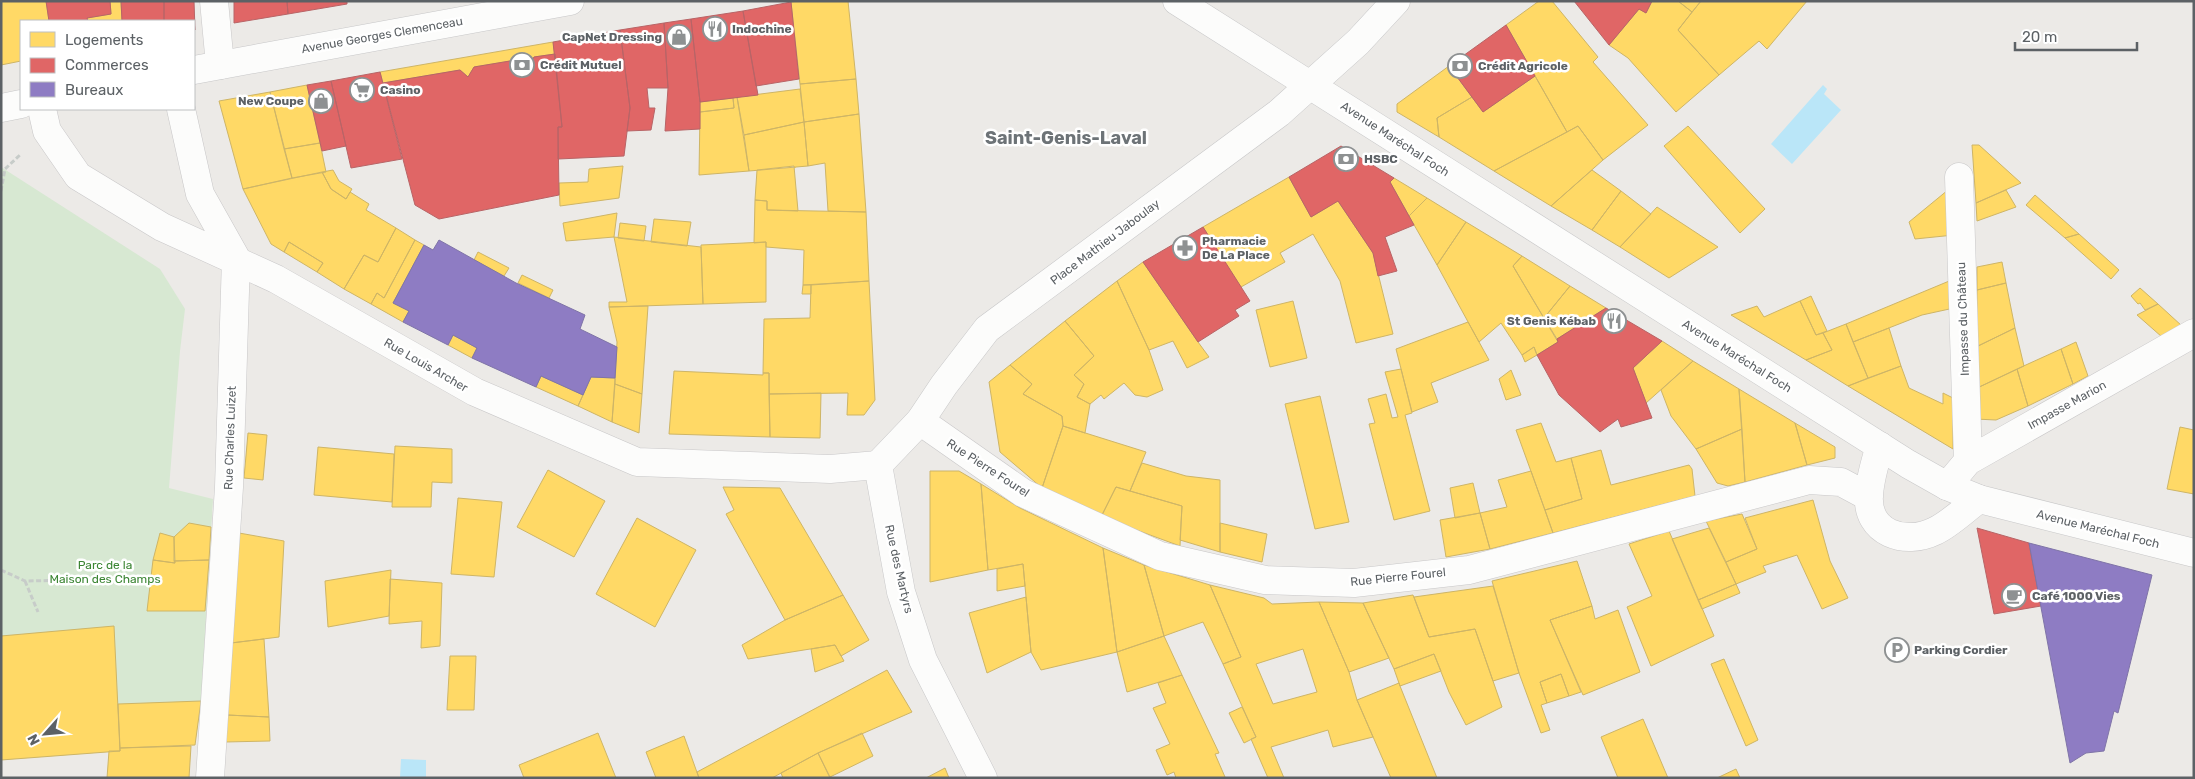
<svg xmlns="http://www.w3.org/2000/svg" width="2195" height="779" viewBox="0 0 2195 779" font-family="Rubik,sans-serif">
<rect width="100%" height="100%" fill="#eceae7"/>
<path fill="#d7e8d2" d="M1 167 160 269 185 309 180 351 169 488 213 499 201 701 195 745 120 748V751L1 760Z"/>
<path fill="#bae6f8" d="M1823 85 1827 89 1824 94 1841 110 1792 164 1771 144Z
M401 759 426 760V778H400Z"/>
<path fill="#ffd966" stroke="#ceb566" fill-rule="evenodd" d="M1 1H46L49 21H21V61L1 65Z
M110 1H121L122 21H88L87 18 111 14Z
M798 1H848L856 79 800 84 791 2Z
M1539 1H1552L1598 57 1593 62 1648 125 1603 160 1578 126 1567 132 1506 25Z
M1652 1H1678L1692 12 1678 30 1719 75 1676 112 1628 58 1609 45 1639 9 1646 13Z
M1678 1H1701L1692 12Z
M1701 1H1807L1767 49 1759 41 1719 75 1678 30Z
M553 42 555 54 534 57 527 68 516 60 474 67 468 77 460 70 383 83 380 72Z
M1449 66 1472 97 1437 118 1439 137 1397 112V104Z
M1535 76 1567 132 1494 171 1439 137 1437 118 1472 97 1483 112Z
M856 79 859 114 804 122 800 84Z
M307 85 320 143 284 149 270 92Z
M800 89 804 122 744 135 737 97Z
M270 92 292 178 243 189 219 101Z
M737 97 749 171 699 175 700 112 734 108 733 98Z
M733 98 734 108 700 112V102Z
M859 114 866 212 828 211 825 163 808 166 804 122Z
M804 122 808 166 749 171 744 135Z
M1578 126 1603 160 1551 206 1494 171Z
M1688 126 1765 209 1740 233 1664 146Z
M320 143 326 172 292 178 284 149Z
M1972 145H1979L2021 183 1976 203Z
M623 166 619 198 560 206 559 183 588 182 589 169Z
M794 166 798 211 767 210V201L755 200 757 170Z
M333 170 339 181 352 189 346 199 331 189 322 172Z
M1592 170 1621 191 1592 230 1551 206Z
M322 172 331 189 346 199 350 192 369 204 366 210 396 228 378 262 364 255 344 289 317 272 323 263 289 242 284 252 271 244 243 189Z
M1289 177 1311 217 1338 201 1373 253 1393 334 1356 343 1340 281 1313 234 1280 253 1285 262 1241 287 1235 280 1203 227Z
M1394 178 1427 198 1409 216 1390 182Z
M1954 185V235L1915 239 1909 222Z
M2006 190 2016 207 1977 221 1976 203Z
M1621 191 1651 214 1620 247 1592 230Z
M2035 195 2079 234 2065 238 2026 205Z
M1427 198 1466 222 1437 265 1409 216Z
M755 200 767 201V210L866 212 869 281 803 285 804 250 766 247V242L754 243Z
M1657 207 1718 247 1669 278 1620 247Z
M617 213 614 237 566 241 563 223Z
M654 219 691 222 687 246 651 242Z
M1466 222 1522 256 1513 266 1558 342 1537 355 1534 347 1522 355 1501 323 1479 342 1437 265Z
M620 223 646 226 644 241 618 238Z
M396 228 415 240 384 298 377 293 371 304 344 289 364 255 378 262Z
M2079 234 2119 270 2111 279 2065 238Z
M614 237 701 247 703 304 609 307V302H627Z
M415 240 424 245 393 303 409 311 403 322 371 304 377 293 384 298Z
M289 242 323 263 317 272 284 252Z
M766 242V302L703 304 701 245Z
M478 252 509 268 504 276 474 260Z
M1522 256 1570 286 1544 318 1513 266Z
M1143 262 1198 342 1209 357 1187 368 1173 341 1149 350 1117 281Z
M2002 262 2006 283 1977 290V267Z
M522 275 553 290 549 298 518 283Z
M1954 279V308L1922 315 1853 342 1846 324Z
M869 281 875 400 864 415H847L848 393 769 394V373H763L764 319 810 318 811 285Z
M1117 281 1149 350 1163 390 1147 397 1135 395 1124 383 1104 399 1101 395 1090 404 1077 397 1084 384 1074 375 1094 356 1065 321Z
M2006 283 2015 328 1976 347 1977 290Z
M803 285H811V294H802Z
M1570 286 1606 308 1557 339 1544 318Z
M2140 288 2158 304 2145 310 2140 303 2138 304 2131 296Z
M1811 296 1827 331 1816 335 1800 301Z
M1293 301 1307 358 1270 367 1256 310Z
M1800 301 1816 335 1823 333 1832 350 1806 360 1731 315 1757 306 1764 317Z
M2158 304 2182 326 2162 337 2137 315Z
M648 306 642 394 615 384 617 342 609 307Z
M1065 321 1094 356 1074 375 1084 384 1077 397 1090 404 1085 433 1063 426 1062 416 1023 394 1032 384 1010 365Z
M1468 322 1489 360 1431 383 1438 402 1412 412 1396 349Z
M1846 324 1868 378 1848 386 1806 360 1832 350 1823 333Z
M1889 328 1901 366 1868 378 1853 342Z
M2015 328 2024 366 1975 389 1976 347Z
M453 335 477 348 472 358 448 345Z
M1662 341 1693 361 1646 403 1633 368Z
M2076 342 2088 376 2073 384 2061 349Z
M1534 347 1537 355 1525 362 1522 355Z
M2061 349 2073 384 2028 406 2017 369Z
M1693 361 1739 389 1742 429 1696 449 1671 416 1661 390Z
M1010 365 1032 384 1023 394 1062 416 1063 426 1042 488 1000 452 989 382Z
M1901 366 1909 388 1943 404V393L1953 398V449L1848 386Z
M1401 369 1412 413 1405 415 1430 511 1394 520 1369 424 1375 423 1368 399 1386 394 1392 418 1398 417 1385 372Z
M2017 369 2028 406 1996 420 1975 419V389Z
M1511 370 1521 395 1506 400 1499 379Z
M674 371 763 375V373H769L770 437 669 434Z
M541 376 583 395 578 406 536 387Z
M591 377 615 378 612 422 578 406Z
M615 384 642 394 639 433 612 422Z
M1739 389 1795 423 1807 465 1745 482Z
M821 393 820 438 770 437 769 394Z
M1320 396 1349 522 1315 529 1285 404Z
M1541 423 1556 462 1571 458 1582 499 1545 510 1516 430Z
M1795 423 1835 447V458L1807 465Z
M1063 426 1146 452 1130 491 1116 487 1101 517 1042 488Z
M2180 427 2194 430V494L2167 489Z
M1742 429 1745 482 1728 486 1717 483 1696 449Z
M248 433 267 435 263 480 244 478Z
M395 446 452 449V483L432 482 431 507H392Z
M318 447 394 454 392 502 314 495Z
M1601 450 1611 485 1689 465 1692 469 1695 496 1553 533 1545 510 1582 499 1571 458Z
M1142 463 1186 476 1220 480V552L1180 540 1182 506 1130 491Z
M548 470 605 501 574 557 517 527Z
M930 471H959L981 484 988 570 930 582Z
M1531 471 1553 533 1490 549 1480 513 1507 507 1498 480Z
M1473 483 1480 513 1455 518 1450 488Z
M981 484 1020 508 1103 548 1117 652 1041 670 1031 652 1023 564 988 570Z
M723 487 780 488 843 595 785 620 726 514 734 510Z
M1116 487 1182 506 1180 546 1101 517Z
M458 498 502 502 494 577 451 574Z
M1813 500 1830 561 1848 598 1822 609 1797 555 1763 566 1766 572 1736 584 1726 562 1757 549 1745 518Z
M1480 513 1490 549 1446 557 1440 520Z
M1742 514 1757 549 1726 562 1706 521Z
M637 518 696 550 655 627 596 594Z
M189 523 211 527 209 560 174 561V537Z
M1220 523 1267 534 1262 562 1220 552Z
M1709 528 1736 584 1698 600 1672 539Z
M1669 531 1714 636 1651 666 1627 607 1652 596 1629 544Z
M160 533 174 537 175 563 153 560Z
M239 533 284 541 279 637 231 643Z
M1103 548 1144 565 1164 636 1117 652Z
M153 560 175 563 174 561 209 560 205 611H147Z
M1577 561 1592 606 1550 620 1581 692 1569 696 1561 674 1540 682 1547 703 1541 705 1550 730 1541 733 1519 673 1492 581Z
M1023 564 1025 586 997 591V569Z
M1144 565 1210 585 1241 657 1223 664 1203 622 1164 636Z
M391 570 389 616 328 627 325 581Z
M390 579 442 583 440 646 421 648 422 621 389 624Z
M1736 584 1740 593 1702 609 1698 600Z
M1210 585 1264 598 1272 604 1319 602 1349 672 1357 700 1373 737 1333 747 1328 730 1271 747 1284 778H1268L1251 739 1256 737 1223 664 1241 657ZM1303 649 1317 692 1273 704 1256 664Z
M1493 586 1519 673 1493 681 1475 629 1429 637 1414 597Z
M843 595 869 640 841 656 835 645 748 659 742 645 785 620Z
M1413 595 1429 637 1475 629 1502 707 1466 725 1449 692 1434 654 1394 669 1363 603Z
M1026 597 1031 652 987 673 969 613Z
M1319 602 1363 603 1389 658 1349 672Z
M1592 606 1595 619 1618 610 1640 672 1583 695 1550 620Z
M114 626 120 751 1 760V636Z
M1164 636 1182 675 1127 692 1117 652Z
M264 639 269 717 227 715 231 643Z
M835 645 844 661 815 672 811 649Z
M1434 654 1441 671 1400 686 1394 669Z
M450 656H476L474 710H447Z
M1724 659 1758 740 1746 746 1711 664Z
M887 670 912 712 818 753 772 778H699L697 772Z
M1561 674 1569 696 1547 703 1540 682Z
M1182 675 1219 753 1215 754 1225 777 1223 778H1176L1174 772 1167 775 1156 750 1170 744 1153 708 1166 703 1158 683Z
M1399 683 1400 686 1437 778H1391L1357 700Z
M201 701 195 745 120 748 118 704Z
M1242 707 1256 737 1244 743 1229 713Z
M227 715 269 717 270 741 225 742Z
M1643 719 1668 778H1618L1601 737Z
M598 733 616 778H524L519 765Z
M862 733 873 756 830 777 818 753Z
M684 736 699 778H656L646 752Z
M191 746 189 778H107L109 751H120V748Z
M818 753 830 778H783L781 773Z
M945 768 949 778H926Z
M1736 769 1740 778H1717Z"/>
<path fill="#e06666" stroke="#b86466" d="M46 1H110L111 14 87 18 88 21H49Z
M121 1H164V21H122Z
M164 1H194L195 30 194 21H164Z
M234 1H287L288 14 234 23Z
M287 1H347V4L288 14Z
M1574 1H1652L1646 13 1639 9 1609 45Z
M791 2 799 79 756 86 743 11Z
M743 11 758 95 700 102 691 19Z
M691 19 700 102V129L665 131 668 88 664 23Z
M664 23 668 88H647L649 108H655L651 130 627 131 630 108 620 30Z
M1506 25 1535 76 1483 112 1449 66Z
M620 30 630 108 624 156 558 159V127H562L553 42Z
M555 54 562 127H558L559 195 439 219 415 205 383 83 460 70 468 77 474 67 516 60 527 68 534 57Z
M380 72 402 159 351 168 331 81Z
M331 81 346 146 322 151 307 85Z
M1341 146 1394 178 1390 182 1414 225 1385 237 1397 271 1378 276 1373 253 1338 201 1311 217 1289 177Z
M1203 227 1250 301 1235 310 1239 316 1198 342 1143 262Z
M1606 308 1662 341 1633 368 1652 418 1621 427 1618 419 1600 432 1559 395 1537 355 1558 342 1557 339Z
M1977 528 2029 543 2041 606 1994 614Z"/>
<path fill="#8e7cc3" stroke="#7f74a7" d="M439 240 516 283 585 315 580 329 617 347 615 378 591 377 583 395 541 376 536 387 472 358 477 348 453 335 448 345 403 322 409 311 393 303 424 245 433 250Z
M2029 543 2152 575 2118 713 2114 711 2104 751 2086 753 2070 763Z"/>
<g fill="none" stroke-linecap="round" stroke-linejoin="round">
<defs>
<path id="street" d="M214 1 220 65
M42 109 47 131 78 176 162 227 276 279 475 392 637 462 830 469 878 465
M181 109 200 194 236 258 229 487 210 778
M1959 177 1968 461
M920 421 1023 493 1160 556 1265 580 1354 583 1469 570 1809 480 1841 482 1869 497
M1880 446C1875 462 1870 479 1869 495 1866 533 1905 546 1935 531 1950 524 1965 509 1979 499
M1947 486 1968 461 2194 333"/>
<path id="secondary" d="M1177 1 1908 464 1947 486 1979 499 2194 553
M194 70 570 1
M1 108 21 104
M983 778 923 660 901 592 878 465 920 421 944 385 987 329 1279 113 1358 42 1396 1"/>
</defs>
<use href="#street" stroke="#c8c7c8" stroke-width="29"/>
<use href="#secondary" stroke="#c7c7c8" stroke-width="29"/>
<path stroke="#c7ccc9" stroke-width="3" stroke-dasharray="5 2.5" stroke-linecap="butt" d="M1 191 5 169 21 154
M1 570 25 581 131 579
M25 581 38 612"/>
<use href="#street" stroke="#fcfcfb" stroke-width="28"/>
<use href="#secondary" stroke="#fcfcfb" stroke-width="28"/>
</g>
<defs>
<symbol id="restaurant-ring" viewBox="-11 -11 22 22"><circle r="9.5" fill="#fff" stroke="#8e9192" stroke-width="1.5"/><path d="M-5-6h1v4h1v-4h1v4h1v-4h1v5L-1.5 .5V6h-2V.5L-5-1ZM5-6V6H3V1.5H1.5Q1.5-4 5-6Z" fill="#8e9192"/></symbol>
<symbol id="shop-ring" viewBox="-11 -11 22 22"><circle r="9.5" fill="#fff" stroke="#8e9192" stroke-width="1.5"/><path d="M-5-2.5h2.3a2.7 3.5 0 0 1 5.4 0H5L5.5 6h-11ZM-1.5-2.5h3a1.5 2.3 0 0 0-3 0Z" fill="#8e9192"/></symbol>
<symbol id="bank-ring" viewBox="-11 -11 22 22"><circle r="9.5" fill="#fff" stroke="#8e9192" stroke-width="1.5"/><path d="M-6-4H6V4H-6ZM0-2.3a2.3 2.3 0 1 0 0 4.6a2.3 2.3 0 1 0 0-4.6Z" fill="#8e9192"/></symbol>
<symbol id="supermarket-ring" viewBox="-11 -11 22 22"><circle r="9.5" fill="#fff" stroke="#8e9192" stroke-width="1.5"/><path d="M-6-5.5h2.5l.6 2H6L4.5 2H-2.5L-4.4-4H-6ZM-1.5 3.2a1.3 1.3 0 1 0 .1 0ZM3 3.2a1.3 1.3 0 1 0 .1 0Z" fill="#8e9192"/></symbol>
<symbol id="pharmacy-ring" viewBox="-11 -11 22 22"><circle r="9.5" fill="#fff" stroke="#8e9192" stroke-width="1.5"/><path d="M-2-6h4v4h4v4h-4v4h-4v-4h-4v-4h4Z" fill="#8e9192"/></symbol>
<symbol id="cafe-ring" viewBox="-11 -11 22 22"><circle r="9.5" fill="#fff" stroke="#8e9192" stroke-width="1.5"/><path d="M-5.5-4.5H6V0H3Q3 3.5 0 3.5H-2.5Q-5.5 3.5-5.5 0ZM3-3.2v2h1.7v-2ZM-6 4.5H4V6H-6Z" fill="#8e9192"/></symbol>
<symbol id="parking-ring" viewBox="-11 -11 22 22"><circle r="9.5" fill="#fff" stroke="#8e9192" stroke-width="1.5"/><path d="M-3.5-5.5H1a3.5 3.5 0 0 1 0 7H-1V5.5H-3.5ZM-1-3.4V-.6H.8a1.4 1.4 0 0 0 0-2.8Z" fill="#8e9192"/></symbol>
</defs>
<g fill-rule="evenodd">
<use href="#restaurant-ring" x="701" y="15" width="28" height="28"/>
<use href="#shop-ring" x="665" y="23" width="28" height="28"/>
<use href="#bank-ring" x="508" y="51" width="28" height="28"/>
<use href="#bank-ring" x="1446" y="52" width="28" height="28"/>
<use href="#supermarket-ring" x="348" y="76" width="28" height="28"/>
<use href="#shop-ring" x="307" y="87" width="28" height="28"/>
<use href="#bank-ring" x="1332" y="145" width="28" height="28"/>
<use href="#pharmacy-ring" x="1171" y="234" width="28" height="28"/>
<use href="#restaurant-ring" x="1600" y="307" width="28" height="28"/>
<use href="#cafe-ring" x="2000" y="582" width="28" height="28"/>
<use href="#parking-ring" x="1883" y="636" width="28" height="28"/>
</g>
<g text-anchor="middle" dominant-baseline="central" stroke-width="5" stroke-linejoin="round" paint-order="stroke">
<g font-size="12" font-weight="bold" fill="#5c6165" stroke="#fff" text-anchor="start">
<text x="732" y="29">Indochine</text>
<text x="662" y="37" text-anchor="end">CapNet Dressing</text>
<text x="540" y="65">Crédit Mutuel</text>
<text x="1478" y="66">Crédit Agricole</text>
<text x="380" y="90">Casino</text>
<text x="304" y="101" text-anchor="end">New Coupe</text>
<text x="1364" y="159">HSBC</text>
<text x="1202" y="241">Pharmacie<tspan x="1202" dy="14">De La Place</tspan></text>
<text x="1596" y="321" text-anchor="end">St Genis Kébab</text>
<text x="2032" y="596">Café 1000 Vies</text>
<text x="1914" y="650">Parking Cordier</text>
</g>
<g font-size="12" fill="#5c6165" stroke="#fff">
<text transform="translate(382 35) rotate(-10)">Avenue Georges Clemenceau</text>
<text transform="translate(1395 139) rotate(33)">Avenue Maréchal Foch</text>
<text transform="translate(1105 242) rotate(-37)">Place Mathieu Jaboulay</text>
<text transform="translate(1963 319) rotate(-92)">Impasse du Château</text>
<text transform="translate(1737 356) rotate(32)">Avenue Maréchal Foch</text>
<text transform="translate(426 365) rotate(30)">Rue Louis Archer</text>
<text transform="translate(2067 405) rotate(-29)">Impasse Marion</text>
<text transform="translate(230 438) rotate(-88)">Rue Charles Luizet</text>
<text transform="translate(988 468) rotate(33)">Rue Pierre Fourel</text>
<text transform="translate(2098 529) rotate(14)">Avenue Maréchal Foch</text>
<text transform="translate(899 569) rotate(77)">Rue des Martyrs</text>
<text transform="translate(1398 577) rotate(-6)">Rue Pierre Fourel</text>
</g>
<g font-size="12" fill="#3b8533" stroke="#fff">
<text x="105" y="565">Parc de la<tspan x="105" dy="14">Maison des Champs</tspan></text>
</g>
<g font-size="18" font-weight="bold" fill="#6d7377" stroke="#fff">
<text x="1066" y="138">Saint-Genis-Laval</text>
</g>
</g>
<rect width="2195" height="779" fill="none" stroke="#5c6165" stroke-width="5"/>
<rect x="20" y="20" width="175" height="90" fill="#ffffff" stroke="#bec0c1"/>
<rect x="30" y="32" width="25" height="15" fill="#ffd966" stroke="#bec0c1"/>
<text x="65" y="45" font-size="15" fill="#5c6165">Logements</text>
<rect x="30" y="58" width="25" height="15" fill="#e06666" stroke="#bec0c1"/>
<text x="65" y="70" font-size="15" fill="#5c6165">Commerces</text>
<rect x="30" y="82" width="25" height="15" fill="#8e7cc3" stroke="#bec0c1"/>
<text x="65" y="95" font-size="15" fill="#5c6165">Bureaux</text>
<g transform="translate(45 734) rotate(243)" stroke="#ffffff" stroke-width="4" paint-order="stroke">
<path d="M0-4L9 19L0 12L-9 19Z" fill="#5c6165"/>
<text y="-8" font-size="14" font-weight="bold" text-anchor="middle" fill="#5c6165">N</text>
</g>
<path d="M2015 42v8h122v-8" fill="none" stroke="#5c6165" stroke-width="2.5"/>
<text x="2022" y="42" font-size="15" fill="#5c6165" stroke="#ffffff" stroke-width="4" paint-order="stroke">20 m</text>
</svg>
